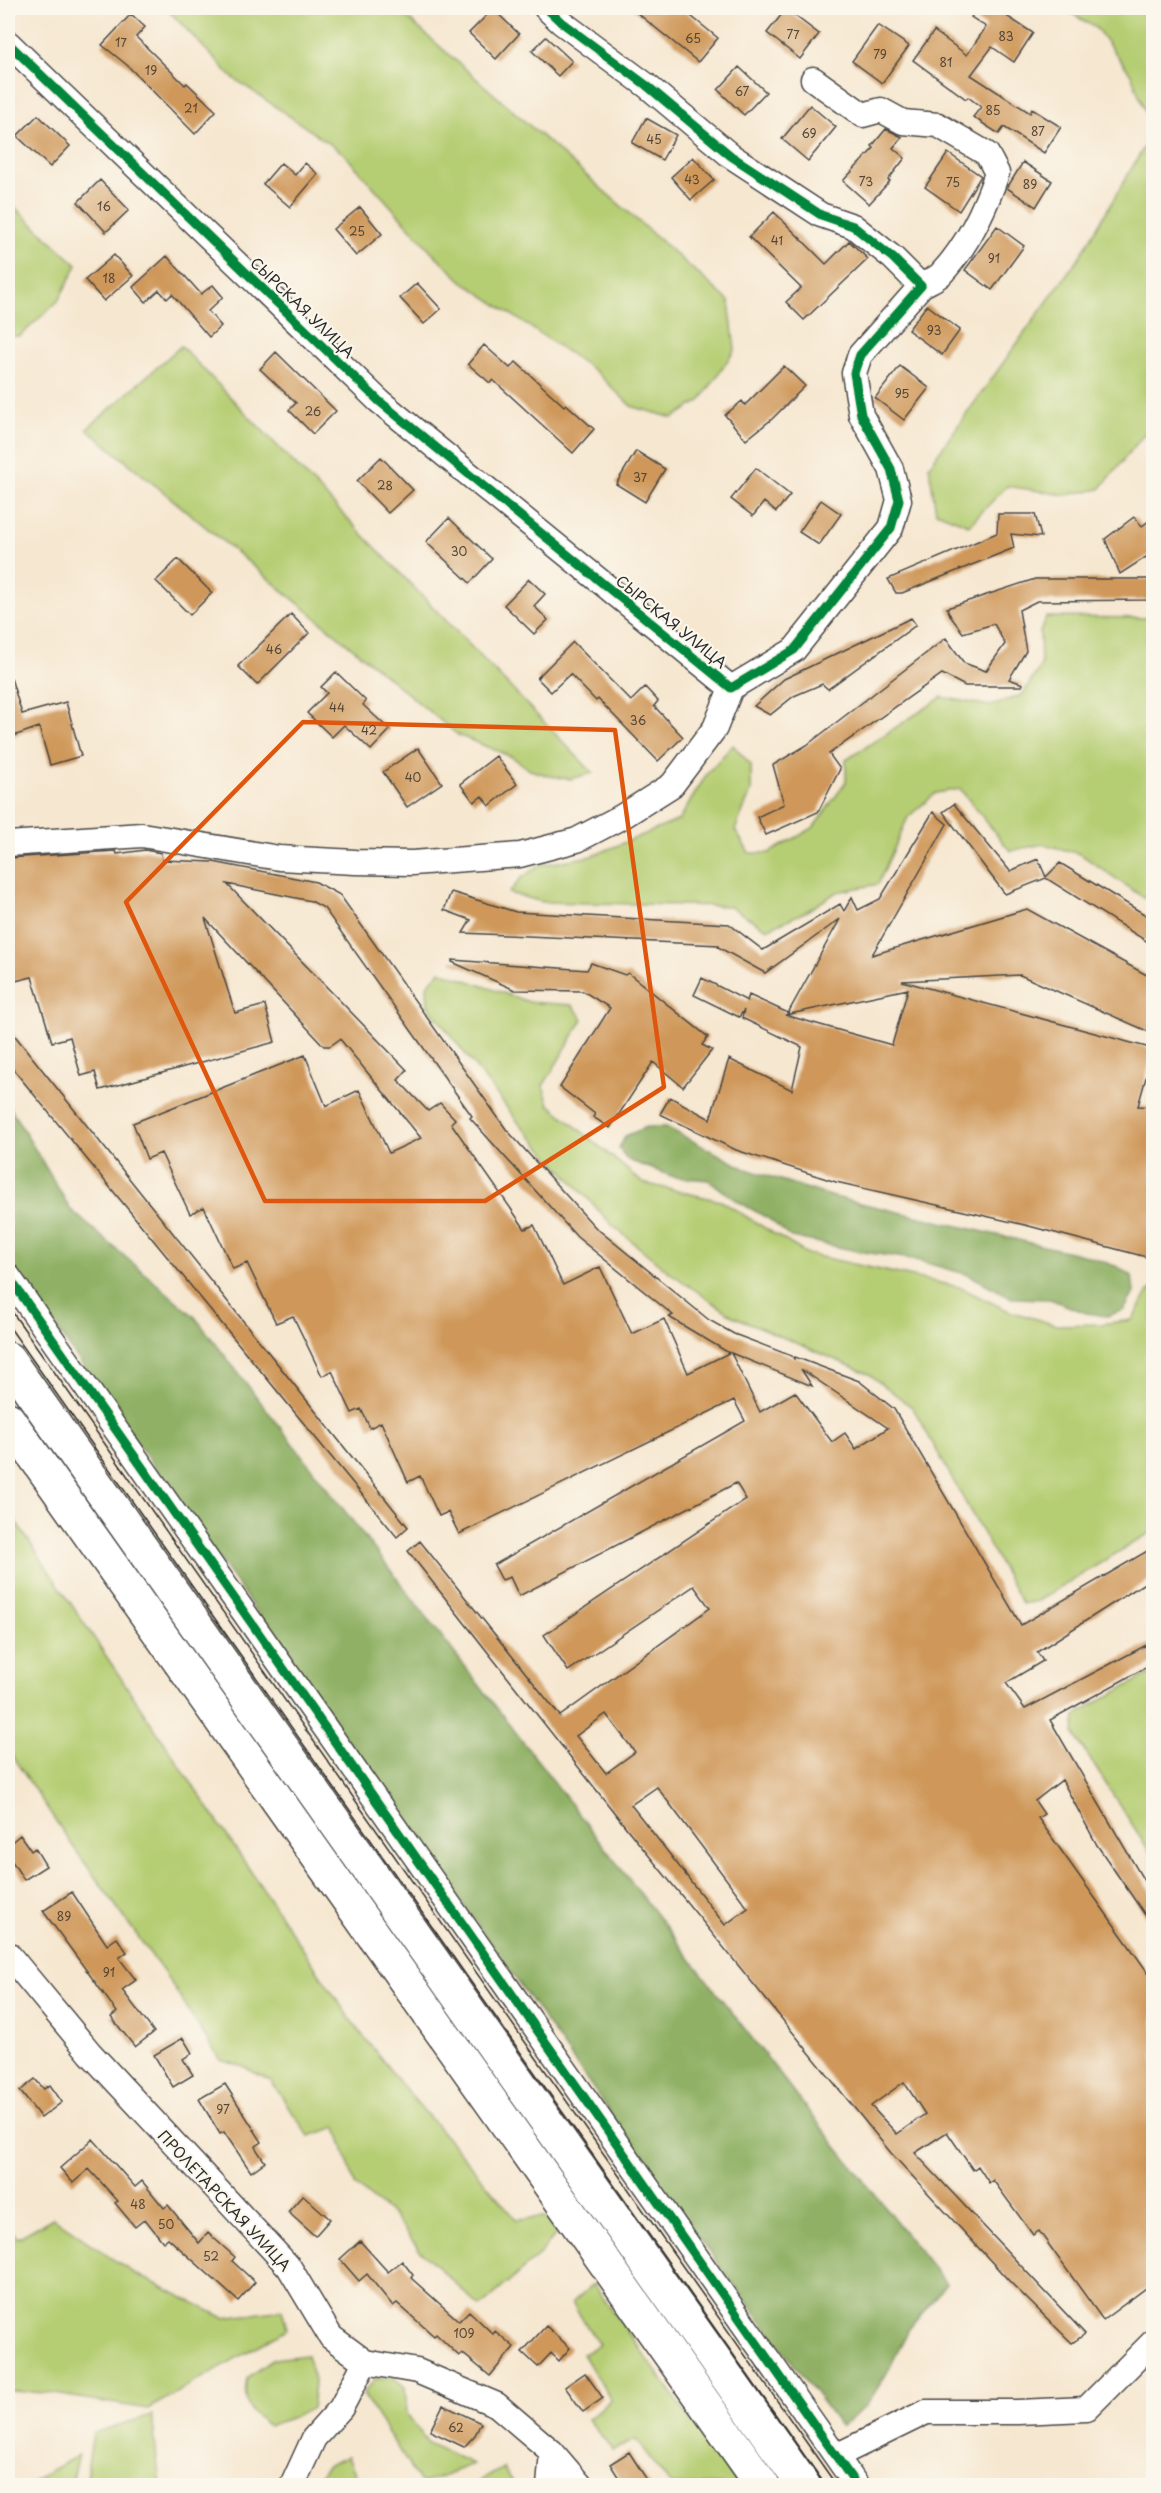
<svg xmlns="http://www.w3.org/2000/svg" width="1161" height="2493" viewBox="0 0 1161 2493" font-family="'Playpen Sans',sans-serif">
<rect width="100%" height="100%" fill="#fbf7ec"/>
<filter id="ink" filterUnits="userSpaceOnUse"><feTurbulence type="fractalNoise" baseFrequency=".0167" numOctaves="2"/><feDisplacementMap in="SourceGraphic" scale="12" xChannelSelector="R" yChannelSelector="G"/><feConvolveMatrix kernelMatrix="1 2 1 2 8 2 1 2 1" color-interpolation-filters="sRGB"/></filter>
<filter id="wash" filterUnits="userSpaceOnUse"><feTurbulence type="fractalNoise" baseFrequency=".008" numOctaves="4" result="noise"/><feDisplacementMap in="SourceGraphic" scale="24" xChannelSelector="R" yChannelSelector="G"/><feGaussianBlur stdDeviation="1.35" result="paint"/><feColorMatrix in="noise" values="0 0 0 0 0 0 0 0 0 0 0 0 0 0 0 0 0 1.4 0 .05"/><feComposite in="paint" operator="in"/></filter>
<g filter="url(#wash)">
<rect width="100%" height="100%" fill="#f6e7d0"/>
<path fill="#b6ce73" stroke="#707c4f" stroke-width="1.5" d="M166 8H396L729 301 735 350 700 401 673 418 631 406 595 371 462 281 432 252 343 153 232 77Z
M1063 8H1153V412L1150 427 1100 489 1065 495 1007 486 969 525 936 512 929 466 1082 253 1153 132 1131 74 1097 29Z
M8 201 77 265 58 301 20 336H8Z
M181 346 593 773 570 779 550 776 530 770 512 757 458 735 87 429Z
M1046 617 1153 618V904L1080 854 1043 844 1010 851 960 789 936 793 908 817 878 884 837 892 807 911 767 929 729 906 543 902 509 893 521 878 540 865 592 856 679 820 708 772 733 745 751 765V791L735 830 749 853H769L813 828 846 782V760L942 697 990 706 1022 695 1041 666 1040 632Z
M440 971 529 1002 572 1005 583 1019 543 1086 549 1104 643 1183 721 1201 807 1254 959 1287 1009 1311 1056 1325 1101 1324 1132 1320 1148 1291 1153 1288V1531L1038 1601 1022 1604 913 1408 869 1374 733 1316 669 1272 612 1225 518 1122 428 1006 427 986Z
M8 1510 350 2019 401 2084 516 2219 545 2217 558 2232 538 2256 480 2307 419 2249 393 2215 355 2185 337 2127 309 2136 271 2081 242 2066 220 2060 165 1974 72 1845 8 1750Z
M1153 1672V1857L1074 1734 1076 1716 1094 1704Z
M53 2218 132 2272 224 2318 282 2310 287 2329 148 2409 48 2393 8 2391V2229L18 2238Z
M593 2284 738 2485H671L636 2440 613 2450 588 2419 611 2400 583 2354 599 2345 572 2303Z
M307 2355 315 2383 312 2408C299 2417 284 2419 269 2426 249 2412 242 2403 247 2378L274 2359Z
M376 2378H394L405 2387 407 2414 428 2443 473 2464 421 2484 363 2394Z
M152 2415 160 2485H85L93 2433Z
M79 2455 71 2485H29L46 2473Z
M348 2457 360 2485H317C321 2467 331 2462 348 2457Z
M503 2468 514 2485H473Z"/>
<path fill="#90b165" stroke="#5e6e48" stroke-width="1.5" d="M8 1104 71 1210 195 1317 795 2094 946 2284 909 2329 887 2373 867 2405 841 2427 698 2237 8 1260Z
M647 1127H666L746 1169 830 1196 1087 1256 1118 1267 1132 1276 1134 1293 1124 1310 1107 1316 1086 1313 1050 1299 1012 1298 969 1275 912 1259 857 1251 791 1237 769 1219 734 1199 709 1180 674 1177 628 1160 619 1149 625 1136Z"/>
<g id="blocks">
<path fill="#cf985a" fill-rule="evenodd" d="M631 8H681L718 38 698 62Z
M978 8H994L1033 33 1014 62 992 47 971 75 1030 113 1032 109 1061 127 1044 153 1004 127 999 134 973 117 981 107 968 97 966 99 913 60 934 31 967 55 986 27 971 17Z
M493 9 519 34 496 59 469 33Z
M786 9 819 34 800 59 767 33Z
M131 14 145 27 136 37 185 85 187 83 216 111 195 134 127 65 102 45Z
M878 25 909 46 882 83 852 61Z
M546 37 572 61 558 76 532 51Z
M739 67 766 92 744 115 718 90Z
M810 105 836 127 808 161 782 139Z
M38 115 70 146 50 167 17 136Z
M646 118 676 135 662 160 632 143Z
M886 129 902 137 893 148 905 158 888 180 890 181 869 204 843 181 874 148 872 146Z
M948 153 981 176 959 211 925 187Z
M693 157 714 180 691 200 671 177Z
M1023 162 1052 181 1036 207 1007 188Z
M281 163 295 175 305 163 318 174 290 207 263 184Z
M100 180 129 210 106 232 78 202Z
M360 207 382 234 356 256 333 229Z
M774 212 826 264 849 241 868 259 804 320 786 302 801 288 749 237Z
M997 226 1024 246 992 290 965 270Z
M114 255 133 276 104 301 85 280Z
M167 256 201 294 213 285 223 297 208 311 221 326 209 337 172 294 167 299 159 290 146 302 133 287Z
M417 283 441 309 424 324 400 298Z
M927 305 960 330 942 355 908 330Z
M484 345 510 368 516 362 564 406 566 404 594 429 573 453 493 380 490 383 468 364Z
M276 352 336 411 313 434 289 410 296 403 260 369Z
M784 366 805 386 772 419 746 440 725 415 742 401 745 405Z
M900 366 929 388 904 420 875 398Z
M636 451 665 469 645 502 616 484Z
M381 457 413 490 388 513 357 481Z
M756 468 790 495 776 512 764 502 753 516 731 499Z
M821 500 841 514 819 545 799 532Z
M998 514H1035L1041 537 1011 534 1014 548 902 593H896L888 579 997 533Z
M1134 517 1142 526 1154 517V552L1120 574 1105 539Z
M449 518 492 559 470 583 426 542Z
M178 559 212 593 190 615 156 581Z
M529 579 545 594 534 606 548 620 534 634 504 605Z
M1035 579H1154V600L1037 601 1019 610 1026 651 1009 679 1023 684 1022 686H965L942 674 829 754 840 769 818 812 766 835 757 817 784 804 773 765 807 745 946 638 964 663 986 671 1005 644 994 624 963 633 951 617 947 608Z
M291 614 309 633 257 685 238 666Z
M911 618 916 625 828 689 822 684 794 696 770 715 754 706 784 679Z
M573 642 631 701 645 687 658 701 654 706 683 737 658 761 598 699 596 701 570 674 551 692 537 678Z
M336 672 366 701 363 705 390 730 371 750 344 725 332 737 307 713 327 693 321 687Z
M11 678 22 714 66 702 81 756 50 765 39 727 8 738V679Z
M418 748 442 783 407 807 383 772Z
M496 756 517 784 489 806 482 796 474 802 460 784Z
M954 804 1010 871 1038 859 1046 877 1060 863 1154 920V946L1046 878 1005 894 943 812Z
M933 812 947 824 872 955 1027 909 1154 979V1034L1020 975 902 981 1154 1049 1138 1106 1154 1107V1259L1025 1225 836 1182 736 1150 660 1114 670 1097 710 1119 729 1059 792 1090 802 1047 742 1018 744 1010 739 1017 694 995 702 978 747 1001 749 995 788 1013 840 919 765 973 718 947 719 945 463 933 471 920 444 910 451 892 516 912 729 924 763 950 840 904 844 911 852 897 858 910 880 899ZM908 989 892 1045 785 1015 790 1014Z
M145 850 161 853 162 860 213 862 316 882 340 895 506 1129 595 1227 709 1320 734 1334 792 1356 794 1359 795 1357 859 1381 894 1409 1021 1625 1154 1547V1577L1037 1652 1043 1661 1006 1683 1025 1709 1154 1641V1663L1050 1720 1154 1898V1928L1097 1845 1062 1780 1035 1801 1044 1814 1038 1818 1154 1981V2282L1103 2320 1039 2231 1033 2235 993 2180 989 2183 978 2166 973 2170 947 2132 915 2153 1085 2334 1072 2343 1011 2283 891 2153 628 1830 408 1551 420 1541 560 1716 710 1608 694 1586 568 1671 544 1635 746 1499 736 1483 519 1596 510 1577 502 1580 494 1565 745 1421 734 1400 459 1534 448 1512 439 1516 420 1476 408 1482 381 1422 370 1428 361 1409 352 1413 332 1371 322 1376 293 1316 276 1323 247 1263 233 1269 204 1207 190 1214 161 1153 147 1159 133 1123 305 1055 326 1106 359 1090 389 1153 421 1138 340 1039 330 1046H324L205 918 235 1013 265 1005 275 1042 100 1090 95 1072 81 1076 70 1037 52 1042 32 977 11 982 8 958V858L116 851 117 854ZM227 884 311 901 324 908 472 1116 470 1118 577 1237 673 1315 669 1317 729 1353 688 1373 664 1319 632 1334 600 1267 563 1285 534 1225 525 1229 451 1123 455 1119 440 1103 428 1111 398 1080 407 1070ZM731 1353 812 1386 801 1369 888 1428 856 1449 845 1433 832 1442 795 1392 760 1412ZM606 1714 635 1752 606 1773 576 1736ZM657 1787 748 1908 725 1925 631 1805ZM904 2082 925 2114 897 2134 871 2106Z
M452 960 587 970 591 963 625 975 628 973 708 1037 702 1045 712 1050 683 1087 653 1062 610 1128 593 1117 595 1114 560 1087 610 1008 583 991 515 990 452 962Z
M8 1027 408 1527 397 1537 8 1063Z
M20 1835 31 1851 35 1848 46 1866 24 1880 8 1855V1845Z
M72 1892 107 1945 117 1938 127 1952 119 1958 136 1980 122 1990 154 2032 135 2047 111 2017 117 2012 43 1911Z
M183 2038 192 2053 183 2059 193 2075 173 2087 154 2055Z
M35 2079 44 2089 50 2085 62 2102 41 2118 20 2091Z
M225 2084 262 2142 255 2147 265 2162 251 2172 224 2132 220 2134 199 2099Z
M93 2139 135 2187 142 2181 164 2208 168 2205 199 2243 208 2233 235 2257 232 2261 255 2282 238 2301 168 2238 163 2242 145 2219 135 2227 115 2203 118 2201 89 2169 73 2183 60 2168Z
M303 2195 330 2219 315 2236 288 2212Z
M360 2241 388 2272 402 2261 413 2275 411 2278 459 2321 469 2311 493 2334 495 2331 514 2347 490 2376 462 2353 459 2356 436 2334 434 2336 397 2303 393 2306 367 2274 359 2281 340 2259Z
M546 2326 570 2348 559 2361 551 2353 538 2367 522 2352Z
M585 2373 603 2398 583 2412 565 2387Z
M443 2405 481 2423 475 2435 464 2447 430 2431Z
M629 2452 651 2486H624L610 2464Z"/>
</g>
</g>
<g filter="url(#ink)">
<use href="#blocks" fill-opacity="0" stroke="#494744" stroke-width="1.5"/>
<g fill="none" stroke-linecap="round" stroke-linejoin="round">
<defs>
<path id="minor" d="M8 43 379 401 731 688 794 650 891 528 899 500 891 469 861 415 854 373 860 355 921 286 893 258 853 226 821 215 731 156 646 85 561 22 546 8
M813 79 863 115 881 110 903 122 938 125 987 154 997 173C985 209 967 246 941 274 936 279 927 282 921 286
M8 844 142 835 279 858 355 862 412 863 520 855 577 840 623 816 672 785 715 728 731 688
M8 1276 857 2486
M8 1954 90 2053 289 2267 331 2337 365 2362 417 2371 497 2405 552 2452 581 2486
M836 2456 926 2412H1018L1086 2409 1154 2341
M292 2486 314 2438 341 2408 365 2362
M549 2486 552 2452"/>
<path id="secondary" d="M8 1359 804 2486
M8 1419 763 2486"/>
</defs>
<use href="#minor" stroke="#494744" stroke-width="27"/>
<use href="#secondary" stroke="#494744" stroke-width="36"/>
<use href="#minor" stroke="#fff" stroke-width="24"/>
<use href="#secondary" stroke="#fff" stroke-width="33"/>
<path stroke="#2b2b2b" stroke-width="1.5" d="M8 1306 837 2486
M8 1325 826 2486"/>
<defs>
<path id="cycleway" d="M8 43 379 401 731 688 794 650 891 528 899 500 891 469 861 415 854 373 860 355 921 286 893 258 853 226 821 215 731 156 646 85 561 22 546 8
M8 1276 857 2486"/>
</defs>
<use href="#cycleway" stroke="#fbf7ec" stroke-width="13"/>
<use href="#cycleway" stroke="#00873e" stroke-width="9"/>
</g>
</g>
<path fill="none" stroke="#df570e" stroke-width="4.5" stroke-linejoin="round" d="M303 722 615 730 664 1087 485 1201H265L126 902Z"/>
<g text-anchor="middle" dominant-baseline="central" stroke-width="4.5" stroke-linejoin="round" paint-order="stroke">
<g font-size="12" fill="#544637">
<text x="793" y="34">77</text>
<text x="1006" y="36">83</text>
<text x="693" y="38">65</text>
<text x="121" y="42">17</text>
<text x="880" y="54">79</text>
<text x="946" y="62">81</text>
<text x="151" y="70">19</text>
<text x="742" y="91">67</text>
<text x="191" y="108">21</text>
<text x="993" y="110">85</text>
<text x="1038" y="131">87</text>
<text x="809" y="133">69</text>
<text x="654" y="139">45</text>
<text x="692" y="179">43</text>
<text x="866" y="181">73</text>
<text x="953" y="182">75</text>
<text x="1030" y="184">89</text>
<text x="104" y="206">16</text>
<text x="357" y="231">25</text>
<text x="777" y="240">41</text>
<text x="994" y="258">91</text>
<text x="109" y="278">18</text>
<text x="934" y="330">93</text>
<text x="902" y="393">95</text>
<text x="313" y="411">26</text>
<text x="640" y="477">37</text>
<text x="385" y="485">28</text>
<text x="459" y="551">30</text>
<text x="274" y="649">46</text>
<text x="337" y="707">44</text>
<text x="638" y="720">36</text>
<text x="369" y="730">42</text>
<text x="413" y="777">40</text>
<text x="64" y="1916">89</text>
<text x="109" y="1972">91</text>
<text x="223" y="2109">97</text>
<text x="138" y="2204">48</text>
<text x="166" y="2224">50</text>
<text x="211" y="2256">52</text>
<text x="464" y="2333">109</text>
<text x="456" y="2427">62</text>
</g>
<g font-size="15" fill="#2b2b2b" stroke="#fbf7ec">
<text transform="translate(303 307) rotate(44)">СЫРСКАЯ УЛИЦА</text>
<text transform="translate(672 621) rotate(39)">СЫРСКАЯ УЛИЦА</text>
<text transform="translate(225 2200) rotate(47)">ПРОЛЕТАРСКАЯ УЛИЦА</text>
</g>
</g>
<rect width="1161" height="2493" fill="none" stroke="#fbf7ec" stroke-width="30"/>
</svg>
